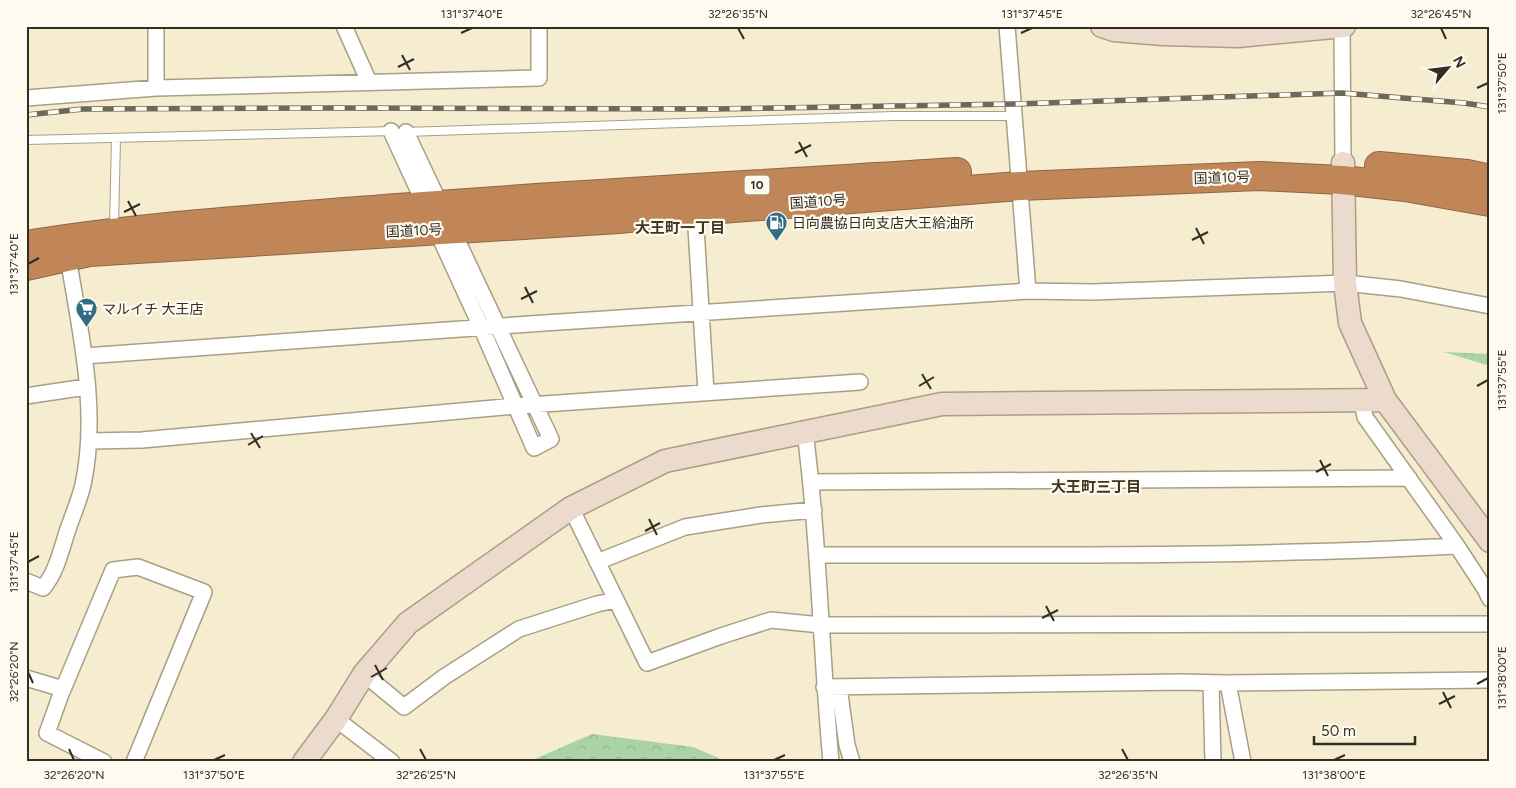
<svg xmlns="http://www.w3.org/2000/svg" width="1516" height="788" viewBox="0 0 1516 788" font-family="Figtree,'Noto Sans JP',sans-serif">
<defs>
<pattern id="forest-crowns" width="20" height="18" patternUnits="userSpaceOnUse" patternTransform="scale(1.25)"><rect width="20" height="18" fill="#aad3a8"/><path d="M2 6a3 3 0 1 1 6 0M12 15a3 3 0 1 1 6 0" fill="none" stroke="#93b590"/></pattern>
</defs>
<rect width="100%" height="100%" fill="#f6ecd0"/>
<path fill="url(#forest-crowns)" d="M1444 352 1490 354V366Z
M592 734 693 747 728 762H528Z"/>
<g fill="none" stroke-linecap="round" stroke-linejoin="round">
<defs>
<path id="lane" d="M406 132 894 116H1014
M26 140 394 131
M114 227 116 138"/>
<path id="street" d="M344 26 369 82
M1007 26 1028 291
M1342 26 1343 163
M156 88V26
M26 98 156 88 539 78V26
M391 131 481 327 534 448 551 439 406 132
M695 211 706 393
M84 356 544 323 1028 291 1093 292 1345 283 1401 289 1490 306
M26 396 86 387
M1364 401 1363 407 1365 417 1457 546 1485 589 1490 599
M805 432C819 541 821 652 831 762
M89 441 142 440 515 406 860 382
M811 482 1409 478
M571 508 647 663 721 636 771 620 821 625 1490 624
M817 555C1030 555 1244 557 1457 546
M597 562 685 527 761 515 814 510
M26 581 43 588C56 573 61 551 67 532 72 517 79 501 83 485 99 410 80 331 68 257
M364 674 404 707 444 677 519 629 597 604 616 600
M26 678 63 689
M1211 683 1213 762
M1228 683 1243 762
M824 687 1182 682 1225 683 1490 680
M839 687 847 745 852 762
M336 719 392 762
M104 762 47 733 61 694 113 570 138 567 204 592 134 762"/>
<path id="secondary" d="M1102 26 1114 30 1163 34 1238 36 1344 26
M1343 163 1345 283 1350 323 1385 400 1490 541
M304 762 336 719 364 674 408 623 571 508 665 461 942 404 1385 400"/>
<path id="highway" d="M1379 166 1467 174 1490 179
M26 245C136 227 247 220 357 211 557 195 757 185 957 172
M26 266 89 252 619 219 695 211 1020 186 1259 176 1342 180 1405 187 1490 202"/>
</defs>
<use href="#lane" stroke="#a99f85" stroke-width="10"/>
<use href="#street" stroke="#a99f85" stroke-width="18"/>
<use href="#secondary" stroke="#a99f85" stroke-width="25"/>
<use href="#highway" stroke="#8f6745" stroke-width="30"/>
<use href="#lane" stroke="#fff" stroke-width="8"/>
<use href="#street" stroke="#fff" stroke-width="15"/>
<use href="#secondary" stroke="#ecdbcd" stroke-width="22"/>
<use href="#highway" stroke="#c18658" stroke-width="28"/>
<defs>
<path id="rail" d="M26 115 83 109 336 108 713 109 1013 104 1342 93 1464 103 1490 107"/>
</defs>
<use href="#rail" stroke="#6e6858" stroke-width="5.5"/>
<use href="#rail" stroke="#fefaef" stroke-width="4" stroke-dasharray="11" stroke-linecap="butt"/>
</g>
<path fill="none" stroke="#322e23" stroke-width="2" d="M738 28 744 39M1441 28 1446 39M461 33 472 28M1021 33 1032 28M402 55 410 70M398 67 414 59M1477 88 1488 83M799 142 807 157M795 153 811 145M128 201 136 216M124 212 140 204M1196 228 1204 244M1192 240 1208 232M28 264 39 258M525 287 533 303M521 299 537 291M922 374 931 389M919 386 934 377M1477 386 1488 380M251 433 260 448M248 445 263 436M1320 460 1328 476M1316 472 1331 464M649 519 657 535M645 531 660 523M28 562 39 556M1046 606 1054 621M1042 618 1058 610M375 665 383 680M28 672 33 683M371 677 387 668M1477 684 1488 678M1443 692 1451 708M1439 704 1455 696M69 749 74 760M420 749 426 760M1122 749 1128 760M214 760 225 755M774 760 785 755M1334 760 1345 755"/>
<defs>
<symbol id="fuel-pin" viewBox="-11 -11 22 30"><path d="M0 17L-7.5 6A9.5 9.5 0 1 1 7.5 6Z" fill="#326c85" stroke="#fefaef"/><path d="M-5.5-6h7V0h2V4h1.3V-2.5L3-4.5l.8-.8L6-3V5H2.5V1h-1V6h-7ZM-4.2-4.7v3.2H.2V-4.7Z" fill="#fff"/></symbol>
<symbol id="supermarket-pin" viewBox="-11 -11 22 30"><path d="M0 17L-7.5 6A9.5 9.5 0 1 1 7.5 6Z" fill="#326c85" stroke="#fefaef"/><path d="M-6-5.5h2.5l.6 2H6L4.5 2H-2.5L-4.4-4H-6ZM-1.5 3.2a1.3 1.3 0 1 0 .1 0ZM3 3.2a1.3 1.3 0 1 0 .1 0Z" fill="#fff"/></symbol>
</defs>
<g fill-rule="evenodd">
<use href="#fuel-pin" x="764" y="210" width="25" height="34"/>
<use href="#supermarket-pin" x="74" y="296" width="25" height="34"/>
</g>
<g text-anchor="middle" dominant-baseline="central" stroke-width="4.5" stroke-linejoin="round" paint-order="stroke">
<rect fill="#fefaef" stroke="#6f6b60" stroke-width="1" x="744.5" y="175.5" width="25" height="19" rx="4"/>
<g font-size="12" font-weight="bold" fill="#322e23">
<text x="757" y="185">10</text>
</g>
<g font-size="14" fill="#322e23" stroke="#fefaef">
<text transform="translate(1222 178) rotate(-2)">国道10号</text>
<text transform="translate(818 202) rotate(-4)">国道10号</text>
<text transform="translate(414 231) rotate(-3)">国道10号</text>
</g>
<g font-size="14" fill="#322e23" stroke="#fefaef" text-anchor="start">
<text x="792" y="223">日向農協日向支店大王給油所</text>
<text x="102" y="309">マルイチ 大王店</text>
</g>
<g font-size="15" font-weight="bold" fill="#3f3720" stroke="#fefaef">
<text x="680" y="228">大王町一丁目</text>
<text x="1096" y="487">大王町三丁目</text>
</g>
</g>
<rect width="1516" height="788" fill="none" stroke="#fefaef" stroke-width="55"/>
<g transform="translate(1448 68) rotate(62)" stroke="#fefaef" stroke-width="4" paint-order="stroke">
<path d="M0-4L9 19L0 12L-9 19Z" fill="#322e23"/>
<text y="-8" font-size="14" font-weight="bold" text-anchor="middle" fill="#322e23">N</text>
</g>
<path d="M1314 736v8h101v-8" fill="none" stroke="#322e23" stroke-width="2.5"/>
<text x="1321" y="736" font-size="15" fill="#322e23" stroke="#fefaef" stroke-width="4" paint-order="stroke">50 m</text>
<rect x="28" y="28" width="1460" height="732" fill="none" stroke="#322e23" stroke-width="2"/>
<g font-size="12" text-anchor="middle" fill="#322e23">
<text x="472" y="18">131°37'40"E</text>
<text x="738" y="18">32°26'35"N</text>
<text x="1032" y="18">131°37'45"E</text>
<text x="1441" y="18">32°26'45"N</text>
<text transform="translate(1502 83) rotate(-90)" y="4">131°37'50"E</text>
<text transform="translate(14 264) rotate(-90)" y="4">131°37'40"E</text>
<text transform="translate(1502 380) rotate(-90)" y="4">131°37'55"E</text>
<text transform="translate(14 562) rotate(-90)" y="4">131°37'45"E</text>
<text transform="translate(14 672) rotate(-90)" y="4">32°26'20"N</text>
<text transform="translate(1502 678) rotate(-90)" y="4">131°38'00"E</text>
<text x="74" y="779">32°26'20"N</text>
<text x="214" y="779">131°37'50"E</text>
<text x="426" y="779">32°26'25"N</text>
<text x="774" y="779">131°37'55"E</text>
<text x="1128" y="779">32°26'35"N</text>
<text x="1334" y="779">131°38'00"E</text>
</g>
</svg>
